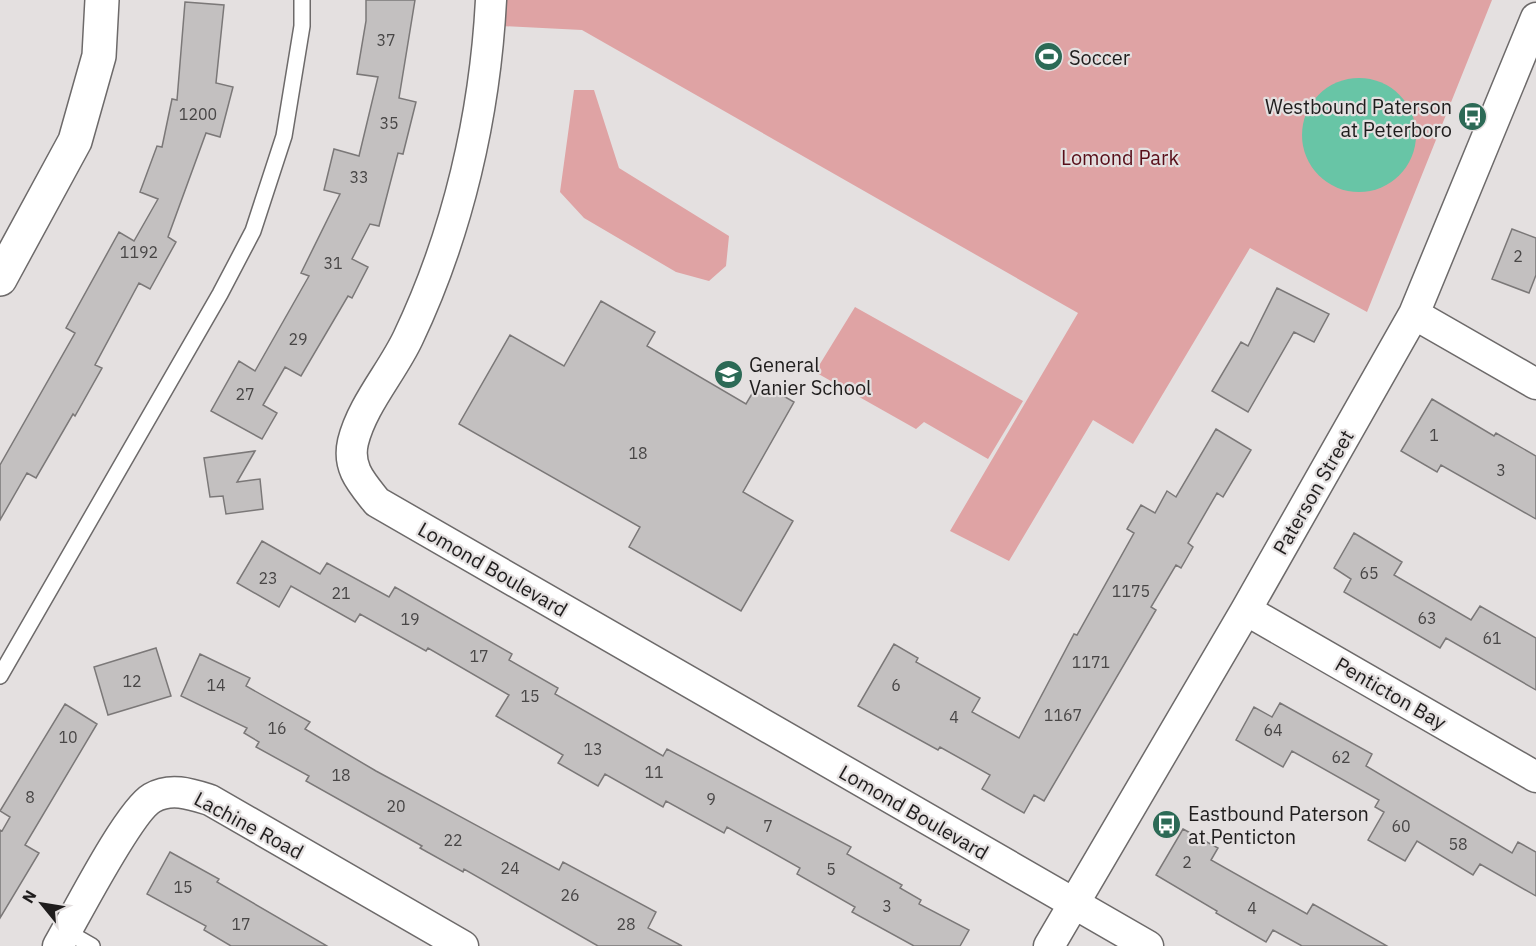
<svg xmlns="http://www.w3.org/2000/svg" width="1536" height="946" viewBox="0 0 1536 946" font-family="'IBM Plex Sans',sans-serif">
<rect width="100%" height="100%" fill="#e4e0e0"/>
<path fill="#dfa3a4" d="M504 0H1492L1367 312 1250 248 1133 444 1093 420 1009 561 950 531 1078 313 582 30 501 26Z
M574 90H594L619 168 729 236 726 266 709 281 676 272 584 218 560 192Z
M855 307 1023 401 988 459 924 422 916 429 815 372Z"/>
<path fill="#68c5a6" d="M1302 135a57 57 0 1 1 114 0a57 57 0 1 1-114 0Z"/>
<path fill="#c3c0c0" stroke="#7b7878" stroke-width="1.5" d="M366 0H415L399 98 416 102 403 154 398 153 379 226 370 224 352 259 368 267 352 298 348 296 301 376 285 367 263 405 277 413 262 439 211 411 239 361 255 371 309 276 301 273 340 194 324 190 334 149 359 156 378 77 357 74 366 21Z
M185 2 224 5 216 83 233 87 220 137 206 133 168 237 176 242 150 289 139 283 95 365 102 368 75 416 73 414 36 478 27 473 0 520V465L75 333 66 328 119 232 134 241 158 199 140 192 157 146 162 147 172 99 177 100Z
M1512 229 1536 238V275L1529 293 1492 279Z
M1277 288 1329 314 1314 342 1294 332 1248 412 1212 391 1241 342 1248 346Z
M601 301 655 332 647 346 746 404 759 382 794 402 743 492 793 521 741 611 629 547 640 527 459 424 510 335 564 366Z
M1432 399 1494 436 1496 433 1536 456V519L1441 465 1437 472 1401 451Z
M1216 429 1251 450 1223 497 1217 493 1188 543 1193 547 1181 568 1176 565 1151 607 1156 610 1044 801 1034 795 1024 813 982 789 990 775 940 747 938 750 858 706 894 644 918 658 916 662 980 698 972 712 1019 738 1074 634 1077 635 1134 533 1127 529 1141 505 1155 513 1167 491 1176 497Z
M255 451 237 482 260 479 263 509 226 514 223 496 210 497 204 458Z
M1354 533 1402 562 1394 575 1471 620 1480 606 1536 638V690L1446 638 1440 648 1344 592 1351 579 1334 568Z
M262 541 320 574 327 563 389 597 395 587 512 654 509 660 558 688 555 694 663 756 667 749 851 847 847 854 902 885 900 888 921 900 919 904 969 930 960 946H914L852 912 855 907 797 874 800 868 727 827 724 833 666 801 663 807 605 774 598 786 558 763 563 755 496 716 509 695 428 648 426 651 360 614 355 622 291 586 279 607 237 583Z
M156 648 171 696 108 715 94 667Z
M200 654 250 678 246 686 310 722 305 729 376 771 559 870 563 862 656 912 648 928 682 946H598L464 869 463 872 420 848 422 846 306 781 309 776 256 747 259 742 244 733 247 728 181 696Z
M1280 703 1372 754 1366 766 1512 853 1518 842 1536 852V896L1480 864 1473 875 1417 841 1405 861 1368 840 1384 812 1375 807 1379 800 1292 751 1283 767 1236 740 1254 707 1272 717Z
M65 704 97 724 25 845 39 853 0 918V830L2 831 10 817 0 811Z
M1183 829 1218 848 1211 860 1307 914 1313 904 1387 946H1302L1273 930 1266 942 1216 913 1217 911 1156 875Z
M170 852 219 879 217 882 327 946H231L204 930 206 926 147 894Z"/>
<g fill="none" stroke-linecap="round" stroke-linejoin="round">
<defs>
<path id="lane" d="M0 676 220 294 253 231 284 136 302 26V0
M66 931 92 946"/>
<path id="street" d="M491 0C485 115 458 233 408 338 392 372 362 405 353 442 347 468 362 483 377 502L1148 946
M1414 314 1536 384
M1246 610 1536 777
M58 946C75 917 128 812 152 798 171 787 191 794 210 800L463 946
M1049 946 1246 610 1414 314 1536 18"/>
<path id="secondary" d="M0 279 75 141 99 56 102 0"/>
</defs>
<use href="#lane" stroke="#6d6a6a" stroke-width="18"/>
<use href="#street" stroke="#6d6a6a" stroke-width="33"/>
<use href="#secondary" stroke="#6d6a6a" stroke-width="36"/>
<use href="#lane" stroke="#fff" stroke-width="15"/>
<use href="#street" stroke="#fff" stroke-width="30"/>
<use href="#secondary" stroke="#fff" stroke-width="33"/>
</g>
<defs>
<symbol id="stadium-disc" viewBox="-11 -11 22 22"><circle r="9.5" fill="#2c6a56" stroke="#e4e0e0"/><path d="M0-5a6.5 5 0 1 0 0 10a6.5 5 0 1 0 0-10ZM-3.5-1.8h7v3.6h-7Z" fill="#fff"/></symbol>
<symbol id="bus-disc" viewBox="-11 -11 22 22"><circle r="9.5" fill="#2c6a56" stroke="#e4e0e0"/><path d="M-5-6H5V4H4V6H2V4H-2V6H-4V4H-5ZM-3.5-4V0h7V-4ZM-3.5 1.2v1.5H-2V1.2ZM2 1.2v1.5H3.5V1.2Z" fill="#fff"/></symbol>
<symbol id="school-disc" viewBox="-11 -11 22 22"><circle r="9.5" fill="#2c6a56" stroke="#e4e0e0"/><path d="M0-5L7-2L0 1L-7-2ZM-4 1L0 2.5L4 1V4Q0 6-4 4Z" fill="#fff"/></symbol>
</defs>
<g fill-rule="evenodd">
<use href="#stadium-disc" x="1032" y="40" width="33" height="33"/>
<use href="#bus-disc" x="1456" y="100" width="33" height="33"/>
<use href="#school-disc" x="712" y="358" width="33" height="33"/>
<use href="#bus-disc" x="1150" y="808" width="33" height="33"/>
</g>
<g text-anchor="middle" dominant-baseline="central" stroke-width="4.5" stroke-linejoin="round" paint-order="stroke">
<g font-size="16" fill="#484646">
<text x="386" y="40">37</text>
<text x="198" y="114">1200</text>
<text x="389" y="123">35</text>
<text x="359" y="177">33</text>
<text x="139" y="252">1192</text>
<text x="1518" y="256">2</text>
<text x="333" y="263">31</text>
<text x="298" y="339">29</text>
<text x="245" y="394">27</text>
<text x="1434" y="435">1</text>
<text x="638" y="453">18</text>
<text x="1501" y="470">3</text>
<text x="1369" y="573">65</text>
<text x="268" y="578">23</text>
<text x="1131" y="591">1175</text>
<text x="341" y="593">21</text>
<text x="1427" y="618">63</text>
<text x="410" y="619">19</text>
<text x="1492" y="638">61</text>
<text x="479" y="656">17</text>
<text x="1091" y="662">1171</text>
<text x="132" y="681">12</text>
<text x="216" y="685">14</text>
<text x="896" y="685">6</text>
<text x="530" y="696">15</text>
<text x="1063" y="715">1167</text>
<text x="954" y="717">4</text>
<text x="277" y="728">16</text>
<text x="1273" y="730">64</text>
<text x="68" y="737">10</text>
<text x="593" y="749">13</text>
<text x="1341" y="757">62</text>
<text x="654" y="772">11</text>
<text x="341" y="775">18</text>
<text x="30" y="797">8</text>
<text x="711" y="799">9</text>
<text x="396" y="806">20</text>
<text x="768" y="826">7</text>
<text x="1401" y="826">60</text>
<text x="453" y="840">22</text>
<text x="1458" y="844">58</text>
<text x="1187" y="862">2</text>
<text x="510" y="868">24</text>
<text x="831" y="869">5</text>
<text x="183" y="887">15</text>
<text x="570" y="895">26</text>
<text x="887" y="906">3</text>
<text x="1252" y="908">4</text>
<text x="241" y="924">17</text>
<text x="626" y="924">28</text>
</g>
<g font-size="20" fill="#1f1d1d" stroke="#e4e0e0" text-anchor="start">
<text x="1069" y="57">Soccer</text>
<text x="1452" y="106" text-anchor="end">Westbound Paterson<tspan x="1452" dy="23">at Peterboro</tspan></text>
<text x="749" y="364">General<tspan x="749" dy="23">Vanier School</tspan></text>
<text x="1188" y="813">Eastbound Paterson<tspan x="1188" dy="23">at Penticton</tspan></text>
</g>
<g font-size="20" fill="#580e19" stroke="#e4e0e0">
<text x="1120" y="157">Lomond Park</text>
</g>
<g font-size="20" fill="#1f1d1d" stroke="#e4e0e0">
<text transform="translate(1313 492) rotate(-60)">Paterson Street</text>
<text transform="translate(493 569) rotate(30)">Lomond Boulevard</text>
<text transform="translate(1391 693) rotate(30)">Penticton Bay</text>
<text transform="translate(914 812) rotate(30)">Lomond Boulevard</text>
<text transform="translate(249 825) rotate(28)">Lachine Road</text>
</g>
</g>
<g transform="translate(42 904) rotate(300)" stroke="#e4e0e0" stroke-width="4.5" paint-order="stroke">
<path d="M0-4.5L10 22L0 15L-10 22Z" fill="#1f1d1d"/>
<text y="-9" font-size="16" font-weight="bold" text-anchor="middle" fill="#1f1d1d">N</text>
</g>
</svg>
